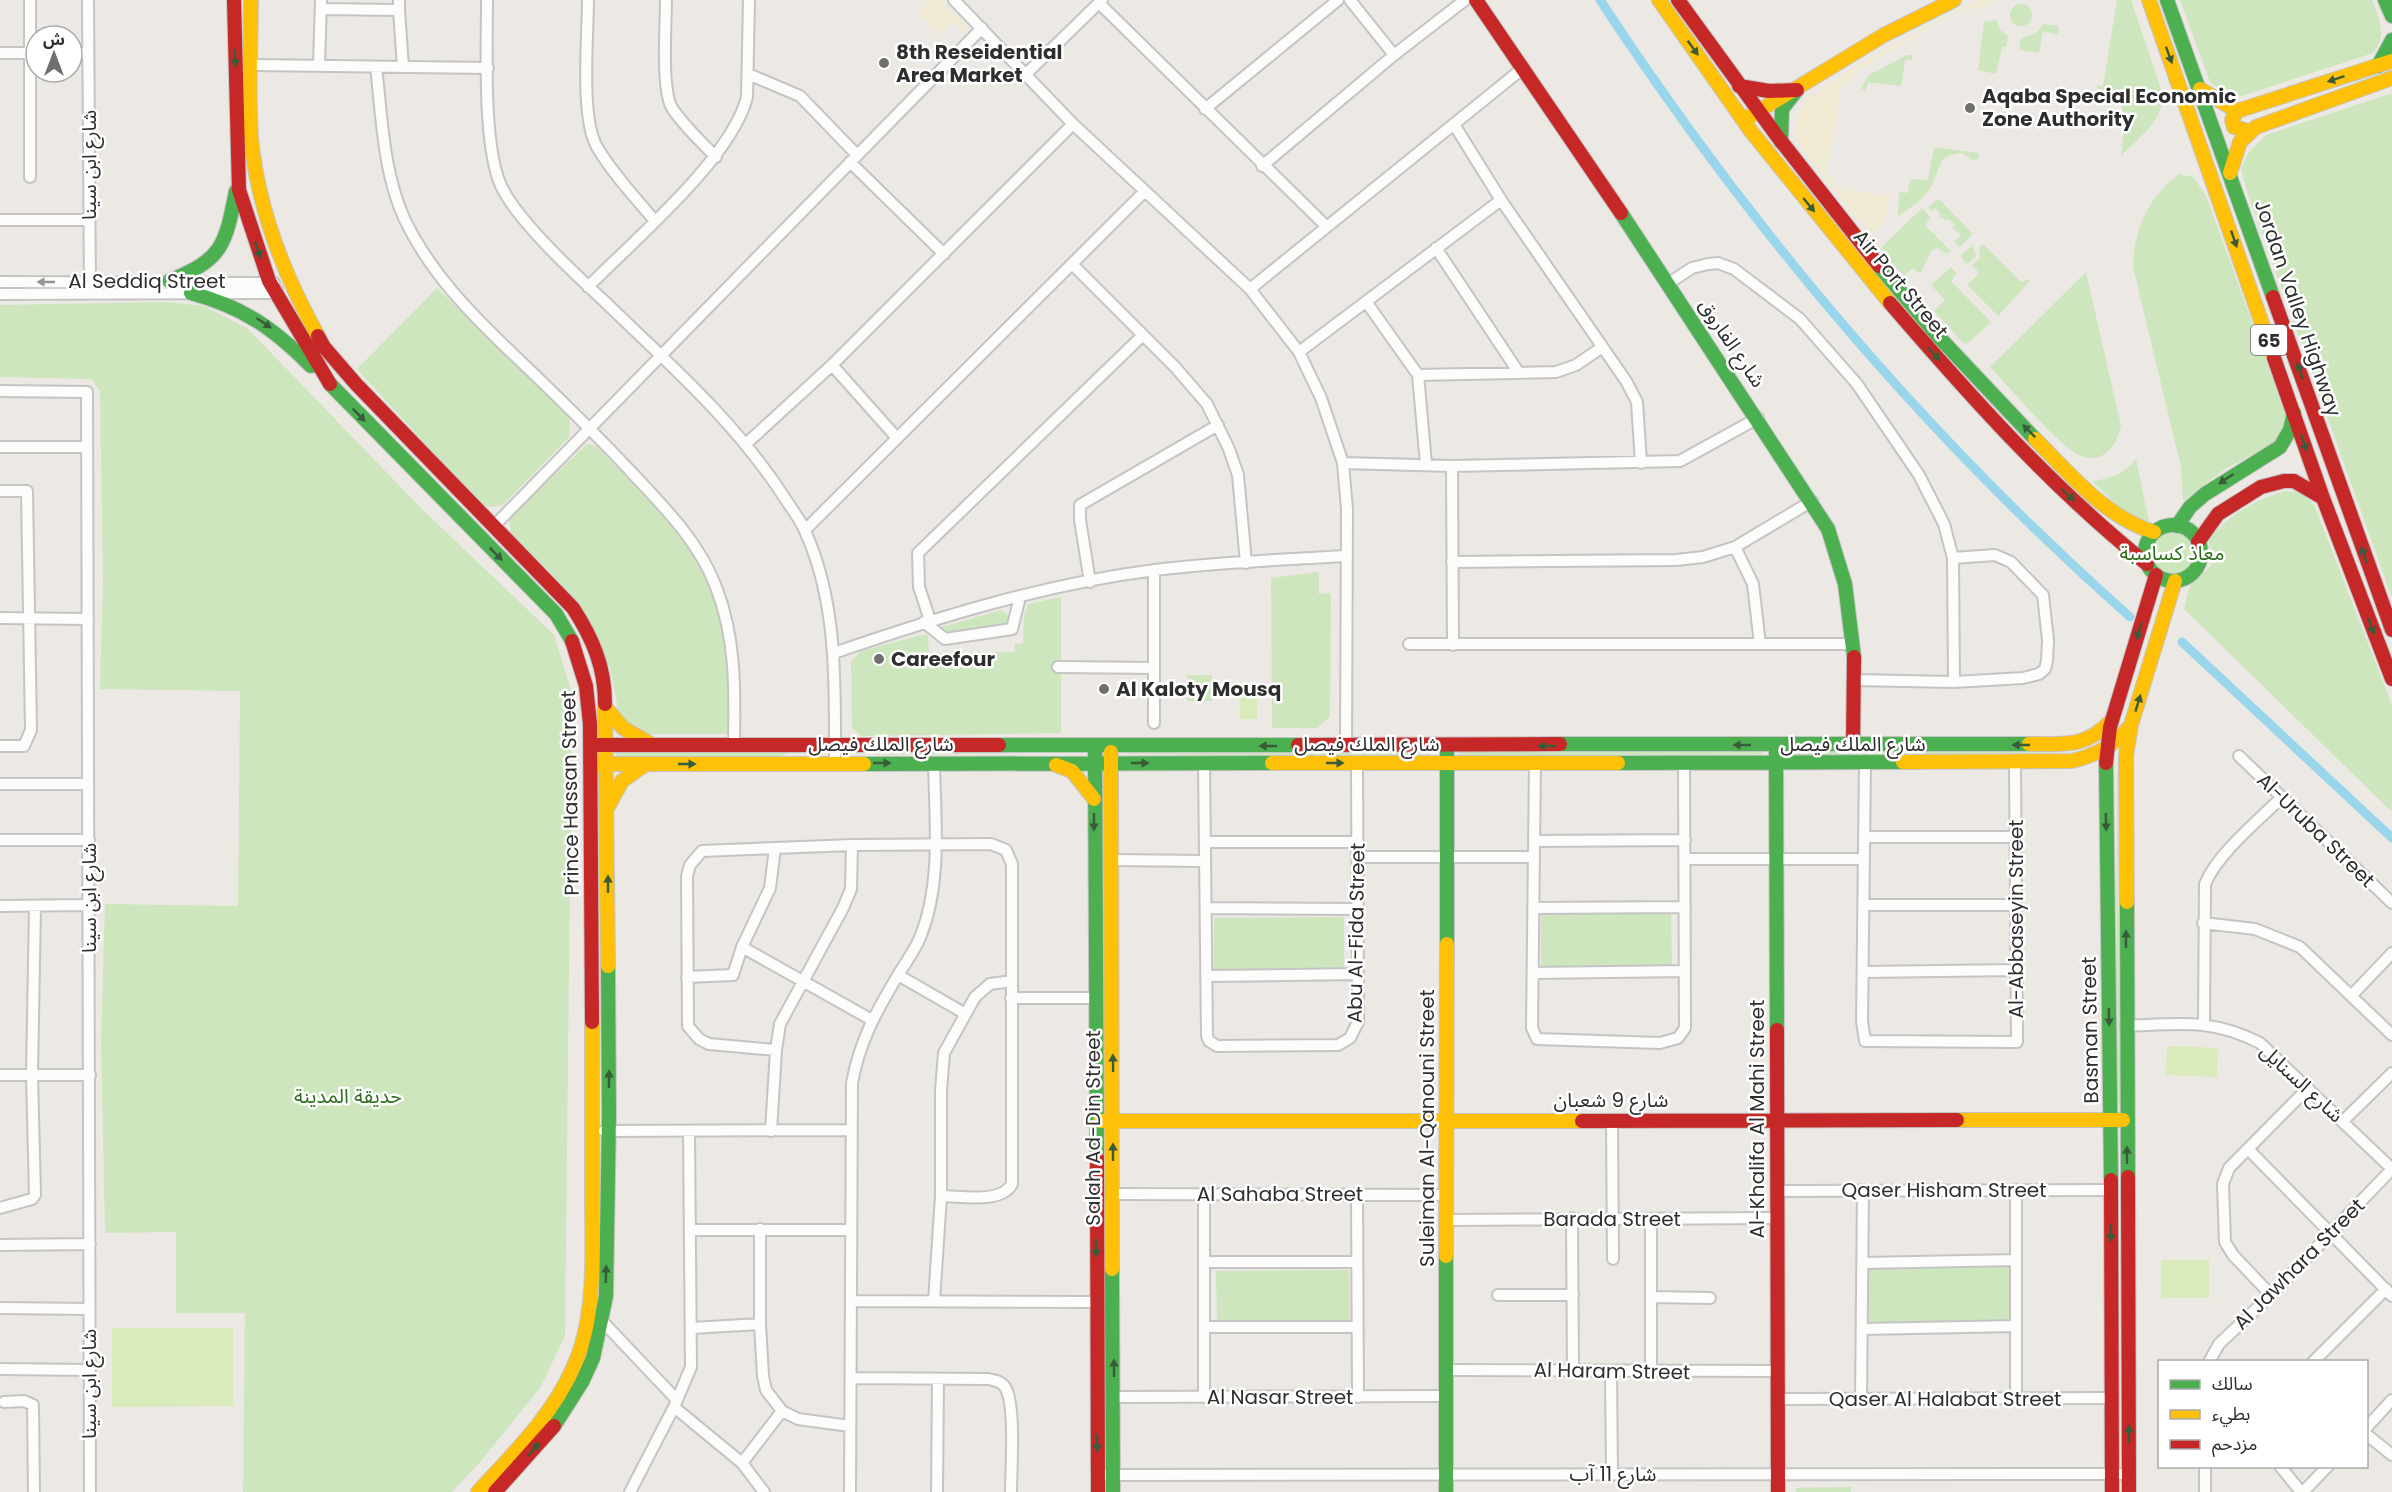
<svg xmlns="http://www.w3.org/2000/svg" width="2392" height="1492" viewBox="0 0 2392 1492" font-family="Poppins,'Noto Sans Arabic',sans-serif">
<rect width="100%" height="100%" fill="#ece8e4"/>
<path fill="#cee6be" d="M2117 0H2131L2163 95C2162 123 2139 137 2121 156L2125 122 2121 102 2107 107 2096 85 2103 86Z
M2180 0H2372C2379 19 2388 36 2373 53L2242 96 2226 95 2210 82Z
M2010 15a11 11 0 1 1 22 0a11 11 0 1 1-22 0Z
M1996 20 2000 30 2008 36 2006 47H2002L1996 74 1978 70 1984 22Z
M2044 24 2058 26 2059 35 2043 31 2039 53 2019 50 2021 38 2036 33Z
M1907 55H1912V60H1905L1901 86 1868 82 1865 91 1861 88 1869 75Z
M2392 93V598L2247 192 2241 169 2249 152 2266 135Z
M1934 147 1978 153 1979 158 1973 161 1962 153C1935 155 1942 169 1930 188 1923 200 1909 209 1898 216L1899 192 1908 193 1910 179 1928 180Z
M2179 174 2193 177 2206 195 2287 419 2273 444 2225 469 2183 501 2181 467 2133 267C2134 228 2148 198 2179 174Z
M1936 200H1940L1973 234 1960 247 1954 242 1961 235 1952 228 1955 225 1948 219 1946 221 1939 216 1941 214 1935 208 1932 211 1928 208Z
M1922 208 1931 218 1925 225 1951 251 1947 254 1937 248 1931 251 1921 272 1918 273 1913 268 1904 276 1882 253V247Z
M1983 244 2021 282 2027 279 2030 281 1998 316 1967 285 1979 273 1972 265 1980 258 1979 248Z
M1972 246 1976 255 1969 263H1965L1961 255Z
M1951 267 1957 273 1951 281 1991 322 1967 344 1963 343 1934 311 1945 300 1931 285Z
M2086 272 2121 426C2117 444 2105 463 2084 457 2063 452 2008 385 1990 367Z
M437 288 570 418 569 437 503 505 491 507 481 505 357 369Z
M165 302 204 306 247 328 422 509 554 635 572 693 565 1336 540 1388 481 1461 452 1492H243L245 1313H176V1232L105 1233 101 1043 105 904 238 906 240 691 100 689 103 583 100 391 91 379 0 377V305Z
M587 444 596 446C648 499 707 552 723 628 730 663 729 698 729 734H618L617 703 610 667 511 535 509 518Z
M2136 459 2149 522 2147 524H2136L2092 481C2110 479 2125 474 2136 459Z
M2285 491 2305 493 2315 507 2392 705V812L2184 609C2186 602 2187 592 2191 585 2204 566 2220 574 2208 540 2232 513 2251 502 2285 491Z
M2148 553a24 24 0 1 1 48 0a24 24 0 1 1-48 0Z
M1319 572V594L1331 593 1330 717 1317 728H1272L1271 578Z
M1061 597V733L861 736 852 728 851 662 861 651 921 635H928L929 653 1015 652V644L1023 643 1024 616 1028 604Z
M1001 610 1008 615 1006 637 945 638 941 633 942 627Z
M1187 675H1212V701H1187Z
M907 749 1084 750 1087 753 849 755 888 754Z
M828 750 829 753H789L777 757H617L615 754 617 751Z
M1431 751 1430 755 1406 757 1122 754 1141 752Z
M1790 751 2099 752 1791 756Z
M1459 752H1763L1761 754 1459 756Z
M2117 771 2118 772 2120 1108 2116 1097Z
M1671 913 1672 966 1541 967V914Z
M1344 917V969L1214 971V918Z
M2009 1267 2011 1323 1869 1326 1868 1268Z
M1349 1270 1350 1322 1217 1323 1216 1271Z
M1851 1487V1492H1796V1488Z"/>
<path fill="#f0ead3" d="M930 0H940L966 26 965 33 953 22 940 35 917 13Z
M1981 0H2000L1951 16 1852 74 1850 84 1842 83 1826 176 1835 178 1834 187 1890 197C1887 210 1885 229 1870 233L1860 218 1856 219 1802 148 1796 133 1798 114 1807 100 1854 67 1940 19Z"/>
<path fill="#d9eabb" d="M1240 683H1257V719H1240Z
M2167 1046 2218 1048 2217 1077 2166 1075Z
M2161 1260H2209V1298H2161Z
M112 1328H233V1406L112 1407Z"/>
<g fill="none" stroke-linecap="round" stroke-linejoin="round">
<path stroke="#99d6ec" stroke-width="9" d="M1600 0C1749 227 1927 437 2130 617
M2182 642 2392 838"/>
<defs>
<path id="street" d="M30 0V177
M88 0 90 294
M487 0C487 49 483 137 499 181 512 216 575 274 603 300 667 362 735 421 784 497 791 508 800 519 805 531 838 603 835 686 835 764
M588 0C588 35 580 118 597 147 612 173 635 197 654 220
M666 0C666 24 661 89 672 108 684 126 701 142 716 157
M954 0 1073 124 1250 289 1299 352 1321 398 1343 463 1347 509 1346 746
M1350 0 1394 55
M1099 3 1326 226
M321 9 399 10V0
M399 10 403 67
M0 53H36
M72 53H88
M251 65 488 68
M319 66 321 0
M376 67C382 118 383 171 404 218 430 273 471 314 514 355 556 395 597 435 636 477 667 510 700 544 716 587 736 638 735 690 734 743
M748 74 800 96 857 155
M1025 75 1102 0
M1205 109 1338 0
M1455 126 1501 200 1626 381 1637 402 1641 463
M850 162 944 254
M1262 166 1394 55 1465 0
M0 220H89
M1436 248 1519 373
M1072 264 1175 367 1207 404 1229 449 1238 475 1246 563
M0 282 274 283
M1669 283 1692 268 1708 264 1718 263 1734 269 1800 319 1857 384 1919 475 1944 524 1953 558 1954 682 1854 680
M588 287C634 240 732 158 747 97L749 0
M1250 289 1522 69
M0 294 276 293 277 290
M1367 303 1418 375 1426 464
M1299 352 1501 200
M1418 375 1556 372 1576 365 1601 348
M0 391 87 392 90 1492
M897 438 832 365 1073 124
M747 443 832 365
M0 447H87
M1343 463 1452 466 1680 461 1758 418
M1452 466 1453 645
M0 491H27L31 730 24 746H0
M493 527 982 28
M805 530 1144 192
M1735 547 1753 584 1760 644
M1953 558 1995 555 2011 562 2043 595 2048 640 2047 661 2045 669 2039 674 2023 678 1954 682
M1452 562 1676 560 1703 557 1735 547 1812 501
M1090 582 1080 520V505L1218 425
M0 618 88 619
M930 620 919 587 918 553 1142 336
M924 622 945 639 1012 629 1020 597
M1409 644H1853
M834 653C938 617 1045 584 1155 570 1218 562 1282 560 1345 556
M1058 667 1154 668
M1154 723V570
M2239 756 2392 903
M1535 762 1532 1028 1537 1039 1660 1043 1678 1038 1685 1028 1684 763
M1204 763 1207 1036 1209 1041 1217 1046 1338 1045 1350 1038 1358 1022 1357 763
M1865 763 1862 1021 1865 1041 2017 1042 2015 763
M0 784H88
M1864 837H2015
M0 840H89
M1534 841 1685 840
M1205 842H1358
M1358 857H1534
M1685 859H1864
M1111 860 1205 861
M1864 905H2016
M0 906 89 905
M1206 908 1358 909
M1534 908 1685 907
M2203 923 2255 929 2300 947 2392 1035
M742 947 872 1020
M1863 972 2016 970
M1533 973 1685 971
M898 975 964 1013
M1206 976 1358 974
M687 977 733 975 742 947 770 888 775 848
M2352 995 2392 953
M1011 998H1095
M2204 1023 2205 884C2218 853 2258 821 2282 797
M2126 1026C2179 1024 2211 1018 2260 1043L2392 1169
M776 1050 709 1044 699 1039 688 1026 687 876 690 865 702 851 852 845 991 844 1006 850 1012 864V1184C1001 1204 962 1196 941 1196
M0 1075H90
M1612 1120 1613 1259
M2343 1121 2392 1073
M604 1131 850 1130
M771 1131 776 1050 780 1024 843 908 851 889 852 845
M2248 1149 2392 1296
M2016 1190V1399
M1777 1191 2111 1190
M1113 1194 1447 1195
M1204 1194V1397
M1357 1195 1358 1397
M0 1208 32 1199 35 1195 32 1075 35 906
M1572 1218 1573 1370
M1651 1219V1372
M1447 1220 1777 1218
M760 1229V1324L763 1376 766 1390 782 1411 798 1419 850 1426
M690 1230H851
M0 1245 90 1244
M1204 1262H1357
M1863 1263 2016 1260
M1498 1295H1573
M2271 1295 2233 1255 2225 1242 2223 1184 2229 1168 2308 1088
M1651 1297 1710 1298
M851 1301 1097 1302
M934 1301 941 1196V1091L944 1053 975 997 990 984 1012 981
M0 1308 89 1309
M603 1322 676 1399
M1204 1327H1357
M692 1328 760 1324
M1862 1329 2016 1326
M2209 1362 2219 1344 2271 1295 2392 1169
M2313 1362 2386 1289
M0 1369 90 1370
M1447 1370 1778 1371
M1611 1371 1612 1473
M851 1378 988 1379C994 1380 1001 1381 1005 1387 1016 1404 1011 1470 1011 1492
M1114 1397 1447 1396
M1778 1399 2111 1398
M1861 1399 1863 1190
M4 1402 24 1401 33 1405 34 1492
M674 1407 742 1463 764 1492
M2366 1428 2392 1400
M2366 1434 2392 1455
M742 1463 782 1411
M2205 1466V1492
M2280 1466 2301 1492
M1107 1475 2129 1474
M630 1492 674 1407 691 1367 689 1131
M850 1492 852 1083C860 1040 876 1012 898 975 906 962 916 949 921 935 942 882 935 820 934 763
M937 1492 938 1379
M2303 1492 2328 1466"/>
<path id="fast" d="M2167 0 2273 297
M2385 0 2392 16
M2378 66 2392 40
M1781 142 1782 109 1797 90
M1621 213 1828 529 1845 584 1854 657
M1879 266 1936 334 2035 439
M169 281C223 259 225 246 236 191
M191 293C243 307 273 328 311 366
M330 384 556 614 572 641
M2145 553a28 28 0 1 1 56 0a28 28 0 1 1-56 0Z
M2177 526 2190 507 2205 494 2280 447 2290 430 2294 413
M1560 744H2029
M999 745H1298
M1776 745 1777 1030
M1095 752 1097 1158
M1618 763 1903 762
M2106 763 2111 1180
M864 764 1272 763
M2127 902 2128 1177
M1447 944V746
M1112 1269 1113 1492
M554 1426 582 1382 593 1358 606 1296 609 1116 608 966
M1446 1492V1256"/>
<path id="slow" d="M251 0C251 46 247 102 252 147 260 214 285 277 318 336
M1659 0 1750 130 1890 303
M2149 0 2274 358
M2200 89 2237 111
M1749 117 1884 35 1954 0
M2248 131 2234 127 2232 120 2237 111 2392 61
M2230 173 2240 142 2256 127 2392 78
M2035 439C2070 474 2106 518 2154 532
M605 704 608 966
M606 708 623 728 651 744
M2029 744C2065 744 2086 748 2112 720
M1111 752 1112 1269
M1903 762 2072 761C2097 755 2115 745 2131 725
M1272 763H1618
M598 764H864
M1056 765 1072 771 1094 799
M609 805 622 781 646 764
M2127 902 2126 756 2131 725 2175 581
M1957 1120H2123
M1100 1121H1582
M1446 1256 1447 944
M478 1492C514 1453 553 1415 574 1366 597 1314 592 1251 592 1195 592 1138 592 1080 592 1022"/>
<path id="jam" d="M234 0 239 190 269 281 330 384
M1476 0 1621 213
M1678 0 1777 136 1879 266
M1739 86 1769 91 1797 90
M2273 297 2392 630
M1890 303C1970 396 2051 487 2147 564
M318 336 324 347 356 384 573 608C593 639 605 667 605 704
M2274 358 2323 498 2392 679
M2198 542 2218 514 2261 487 2284 481H2294L2323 498
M572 641 586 686 590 724 592 1022
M598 745H999
M1298 745 1560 744
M1853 745 1854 657
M2106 763 2110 727 2156 575
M1777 1030 1778 1492
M1582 1121 1957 1120
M1097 1158 1098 1492
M2128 1177 2129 1492
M2111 1180 2112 1492
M495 1492 554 1426"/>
</defs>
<use href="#street" stroke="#c5c4c5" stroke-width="14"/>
<use href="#fast" stroke="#c5c4c5" stroke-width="16"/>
<use href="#slow" stroke="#c5c4c5" stroke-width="16"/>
<use href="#jam" stroke="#c5c4c5" stroke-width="16"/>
<use href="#street" stroke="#fcfcfb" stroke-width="10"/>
<use href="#fast" stroke="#4caf50" stroke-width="14"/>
<use href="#slow" stroke="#ffc107" stroke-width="14"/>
<use href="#jam" stroke="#c62828" stroke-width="14"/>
</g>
<defs><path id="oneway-solid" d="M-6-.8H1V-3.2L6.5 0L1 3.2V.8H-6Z" transform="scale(1.5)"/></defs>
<g fill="#385b3a">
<use href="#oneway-solid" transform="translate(1693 48) rotate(54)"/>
<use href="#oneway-solid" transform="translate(2169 55) rotate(70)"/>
<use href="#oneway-solid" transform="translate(235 58) rotate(89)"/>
<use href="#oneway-solid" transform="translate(2336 79) rotate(162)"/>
<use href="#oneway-solid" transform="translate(1809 205) rotate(51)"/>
<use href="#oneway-solid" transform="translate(2234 239) rotate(71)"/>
<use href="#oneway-solid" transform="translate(258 250) rotate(71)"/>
<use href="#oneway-solid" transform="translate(264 323) rotate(34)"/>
<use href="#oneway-solid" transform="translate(1934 354) rotate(49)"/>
<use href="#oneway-solid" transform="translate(2300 371) rotate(-109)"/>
<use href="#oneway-solid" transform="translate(359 415) rotate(45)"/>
<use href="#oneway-solid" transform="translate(2029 431) rotate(-135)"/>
<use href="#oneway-solid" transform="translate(2304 443) rotate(71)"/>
<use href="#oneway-solid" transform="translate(2226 479) rotate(146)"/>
<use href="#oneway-solid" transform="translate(2068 495) rotate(44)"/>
<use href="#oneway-solid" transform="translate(496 554) rotate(45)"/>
<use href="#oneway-solid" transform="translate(2364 555) rotate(-109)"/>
<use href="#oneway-solid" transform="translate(2371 626) rotate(69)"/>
<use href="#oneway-solid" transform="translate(2139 631) rotate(107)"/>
<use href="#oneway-solid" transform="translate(2138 703) rotate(-73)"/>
<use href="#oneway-solid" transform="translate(1742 745) rotate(180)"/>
<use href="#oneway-solid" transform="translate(2021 745) rotate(180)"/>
<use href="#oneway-solid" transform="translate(1268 746) rotate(-180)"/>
<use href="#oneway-solid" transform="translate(1547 746) rotate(180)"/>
<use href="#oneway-solid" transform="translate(882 763)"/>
<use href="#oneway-solid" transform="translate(1140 763)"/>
<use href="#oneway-solid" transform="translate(1335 763)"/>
<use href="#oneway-solid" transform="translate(687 764)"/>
<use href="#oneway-solid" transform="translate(1094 822) rotate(90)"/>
<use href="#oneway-solid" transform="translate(2106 822) rotate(89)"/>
<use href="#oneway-solid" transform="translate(608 884) rotate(-90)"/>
<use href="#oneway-solid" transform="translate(2126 939) rotate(-90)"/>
<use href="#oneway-solid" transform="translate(2109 1017) rotate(89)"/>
<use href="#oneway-solid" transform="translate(1113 1063) rotate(-91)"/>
<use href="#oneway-solid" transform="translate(609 1079) rotate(-90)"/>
<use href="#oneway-solid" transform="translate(1113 1152) rotate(-90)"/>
<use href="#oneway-solid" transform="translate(2127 1155) rotate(-90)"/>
<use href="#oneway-solid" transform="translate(2111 1233) rotate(90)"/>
<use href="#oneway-solid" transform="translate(1096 1248) rotate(90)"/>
<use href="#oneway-solid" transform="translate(606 1274) rotate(-89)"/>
<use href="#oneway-solid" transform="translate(1114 1368) rotate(-90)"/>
<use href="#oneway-solid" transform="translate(2129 1434) rotate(-90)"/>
<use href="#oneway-solid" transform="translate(1097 1443) rotate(90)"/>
<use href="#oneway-solid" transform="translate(534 1449) rotate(-48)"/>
</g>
<use fill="#959594" href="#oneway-solid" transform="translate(46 282) rotate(180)"/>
<g fill="#706f6e" stroke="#fff" stroke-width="2">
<circle cx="884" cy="63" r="6"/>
<circle cx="1970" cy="108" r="6"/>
<circle cx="879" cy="659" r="6"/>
<circle cx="1104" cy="689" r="6"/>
</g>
<g text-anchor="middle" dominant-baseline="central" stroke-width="5" stroke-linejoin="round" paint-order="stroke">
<rect fill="#fff" stroke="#6d6d6d" stroke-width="1.5" x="2251" y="325" width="36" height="30" rx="4.5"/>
<g font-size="18" font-weight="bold" fill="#2e2e2e">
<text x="2269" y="340">65</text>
</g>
<g font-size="20" font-weight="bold" fill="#2e2e2e" stroke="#fff" text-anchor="start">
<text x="896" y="52">8th Reseidential<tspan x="896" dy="23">Area Market</tspan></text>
<text x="1982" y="96">Aqaba Special Economic<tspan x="1982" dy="23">Zone Authority</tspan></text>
<text x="891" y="659">Careefour</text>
<text x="1116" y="689">Al Kaloty Mousq</text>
</g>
<g font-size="20" fill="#2e2e2e" stroke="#fff">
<text transform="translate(89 165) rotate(-90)">شارع ابن سينا</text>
<text x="147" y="281">Al Seddiq Street</text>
<text transform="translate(1901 284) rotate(50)">Air Port Street</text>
<text transform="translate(2298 308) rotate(71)">Jordan Valley Highway</text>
<text transform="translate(1732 343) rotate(56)">شارع الفاروق</text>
<text x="881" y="744">شارع الملك فيصل</text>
<text x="1367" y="744">شارع الملك فيصل</text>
<text x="1853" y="744">شارع الملك فيصل</text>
<text transform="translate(570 793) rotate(-91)">Prince Hassan Street</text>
<text transform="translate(2316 830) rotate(44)">Al-Uruba Street</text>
<text transform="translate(89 898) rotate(-90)">شارع ابن سينا</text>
<text transform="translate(2016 919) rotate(-90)">Al-Abbaseyin Street</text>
<text transform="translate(1356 933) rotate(-89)">Abu Al-Fida Street</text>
<text transform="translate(2090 1030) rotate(-91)">Basman Street</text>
<text transform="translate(2302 1083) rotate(43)">شارع السنايل</text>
<text x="1611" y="1100">شارع 9 شعبان</text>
<text transform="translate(1757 1119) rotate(-90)">Al-Khalifa Al Mahi Street</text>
<text transform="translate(1093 1128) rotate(-90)">Salah Ad-Din Street</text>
<text transform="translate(1427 1128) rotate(-90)">Suleiman Al-Qanouni Street</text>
<text x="1944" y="1190">Qaser Hisham Street</text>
<text x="1280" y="1194">Al Sahaba Street</text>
<text x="1612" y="1219">Barada Street</text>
<text transform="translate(2299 1264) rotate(-45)">Al Jawhara Street</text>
<text transform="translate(1612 1371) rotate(1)">Al Haram Street</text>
<text transform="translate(89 1384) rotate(-90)">شارع ابن سينا</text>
<text x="1280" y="1397">Al Nasar Street</text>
<text x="1945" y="1399">Qaser Al Halabat Street</text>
<text x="1613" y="1474">شارع 11 آب</text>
</g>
<g font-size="20" fill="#2c6e1b" stroke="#fff">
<text x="2172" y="553">معاذ كساسبة</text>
<text x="348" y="1096">حديقة المدينة</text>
</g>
</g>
<rect x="2158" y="1360" width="210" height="108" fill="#ffffff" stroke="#ababab" stroke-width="1.5"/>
<rect x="2170" y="1380" width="30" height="9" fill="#4caf50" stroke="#ababab" stroke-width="1.5"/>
<text x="2212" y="1390" font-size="18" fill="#2e2e2e">سالك</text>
<rect x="2170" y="1410" width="30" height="9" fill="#ffc107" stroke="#ababab" stroke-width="1.5"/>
<text x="2212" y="1420" font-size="18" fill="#2e2e2e">بطيء</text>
<rect x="2170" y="1440" width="30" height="9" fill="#c62828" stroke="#ababab" stroke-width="1.5"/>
<text x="2212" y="1450" font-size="18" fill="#2e2e2e">مزدحم</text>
<g transform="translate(54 54)"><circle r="28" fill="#ffffff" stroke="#ababab" stroke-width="1.5"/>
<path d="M0-4.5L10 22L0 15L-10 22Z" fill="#706f6e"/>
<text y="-9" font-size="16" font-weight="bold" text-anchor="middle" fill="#2e2e2e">ش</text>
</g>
</svg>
